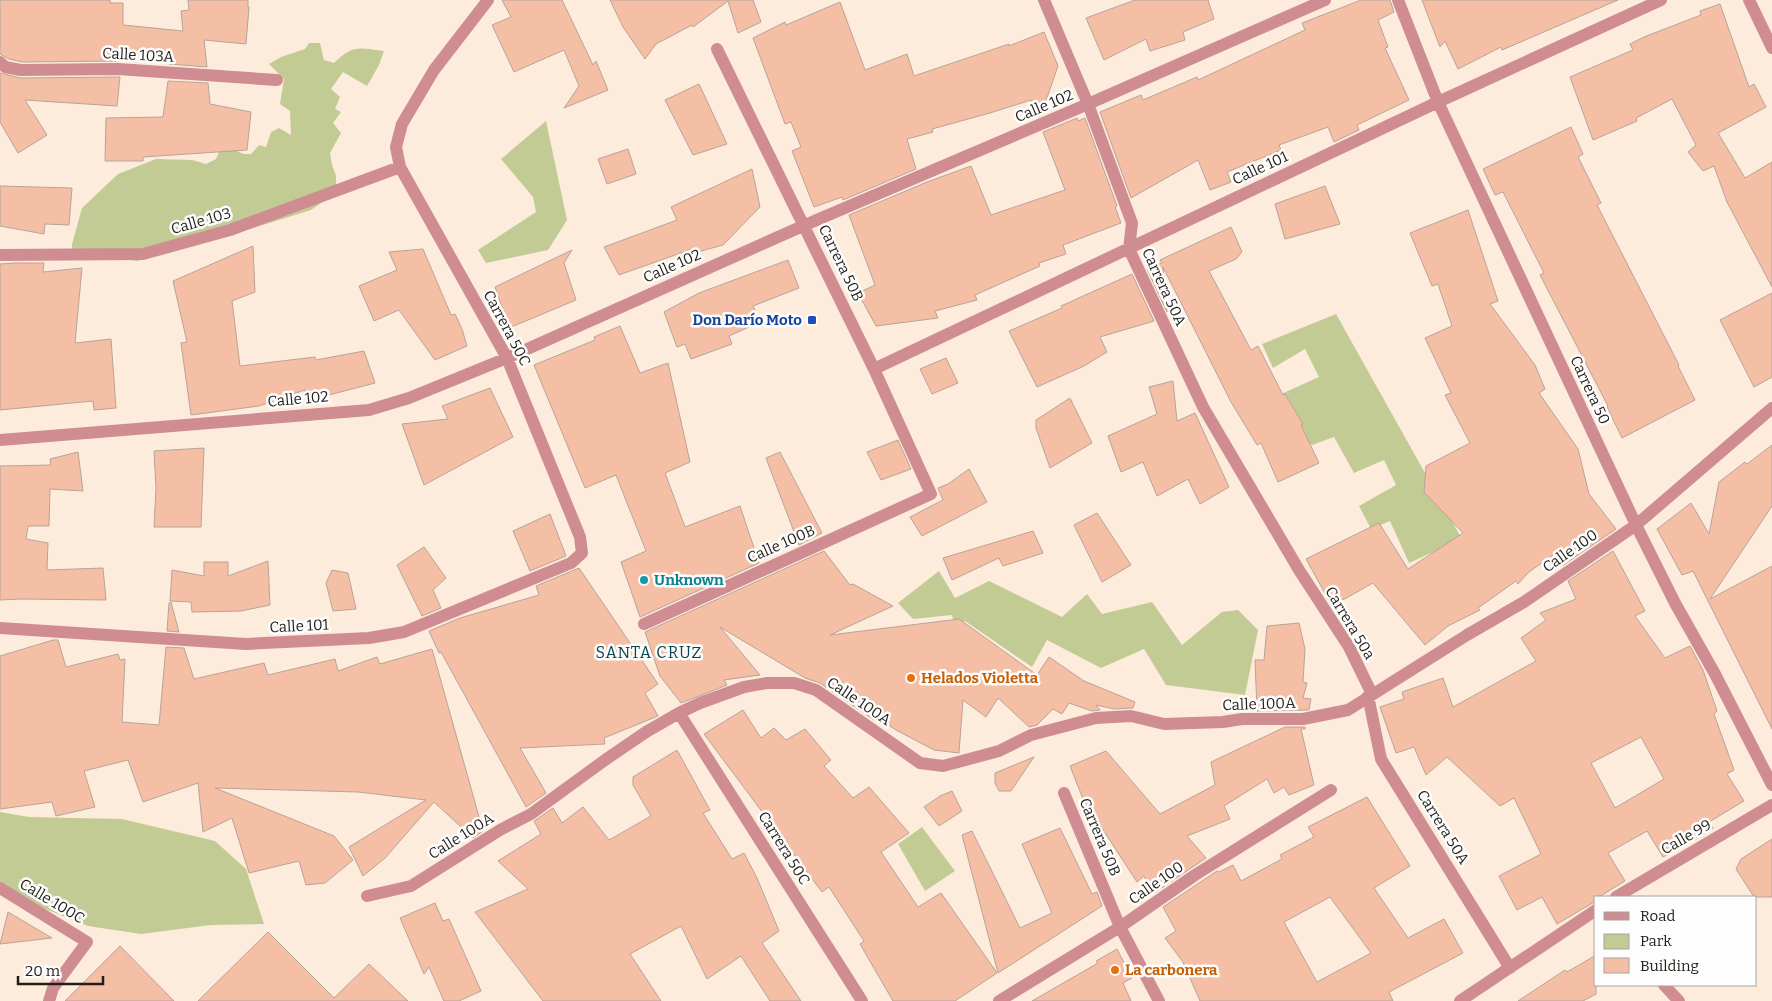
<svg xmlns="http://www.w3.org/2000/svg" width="1772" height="1001" viewBox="0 0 1772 1001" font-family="Bitter,serif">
<rect width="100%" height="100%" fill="#fdecdc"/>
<path fill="#c3cb95" d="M309 43H320L324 60 334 63C353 44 359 48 384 51L379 65 367 86 343 72 331 89 340 97 335 109 341 112 333 123 341 133 330 153 332 165 336 176V186L324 201 311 210 227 236 137 261 72 252V244L82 208 118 174 156 159 192 160 206 164 216 159 220 149H233L243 154H251L259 145 266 147 271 132 279 128 291 135 290 111 280 104 284 79 269 64 281 57 305 49Z
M546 121 567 220 548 250 486 263 478 250 536 212 533 197 501 159Z
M1336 314 1462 539 1409 563 1390 521 1371 529 1359 506 1396 485 1384 460 1354 473 1334 437 1312 445 1291 427 1279 395 1319 377 1305 349 1273 368 1262 344Z
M939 571 955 598 989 581 1062 617 1087 594 1102 614 1152 602 1182 645 1222 612 1238 610 1258 630 1245 695 1166 685 1144 649 1101 668 1047 640 1032 667 965 621 956 633 952 615 913 619 898 603Z
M0 812 29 817 122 819 215 841 246 869 264 924 211 925 141 934 88 926 0 891Z
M922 827 955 871 925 891 898 844Z"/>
<path fill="#f5bfa5" stroke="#b8a399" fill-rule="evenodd" d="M0 0H110V3H123V25L183 31 181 11 189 10 188 0H248V7H249L246 44 204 40 207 67 169 64 170 57 122 52V61L22 62 9 59 0 54Z
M502 0H562L593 65 596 61 608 90 564 108 579 86 564 50 514 72 492 25 511 17Z
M610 0H753L761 22 738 33 728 1 693 27 692 25 656 44 645 59 623 27Z
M1135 0H1208L1214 19 1183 32 1185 40 1150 51 1146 39 1104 60 1086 18Z
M1361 0H1390L1394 12 1378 20 1388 47 1385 48 1409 100 1357 125 1359 130 1334 142 1328 127 1279 145 1281 150 1227 172 1231 182 1210 190 1198 160 1131 198 1100 112 1141 95 1143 100 1197 77 1198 80 1305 30 1302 23Z
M1422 0H1618L1502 50 1501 47 1458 69 1445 41 1440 47Z
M840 2 865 70 907 54 914 76 1009 44V46L1044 32 1058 66 1041 115 1038 117 1031 100 990 113 932 129 933 132 907 139 916 169 843 200 842 197 814 207 792 151 801 147 791 122 785 124 753 38 785 22 786 25Z
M1720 4 1749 87 1754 84 1766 107 1718 133 1745 178 1772 162V287L1727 202 1714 166 1703 171 1688 152 1696 145 1672 99 1636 118 1637 121 1593 140 1570 77 1633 50 1630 44 1644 37 1701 15 1700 11Z
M0 73 21 78 120 77 117 106 25 100 47 135 18 153 0 122Z
M168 81 208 83 210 104 251 112 247 150 143 157V161H105L106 118 163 117Z
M699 84 727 144 693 155 665 100Z
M1077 118 1078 121 1085 118 1117 206 1115 207 1121 223 1063 245 1066 254 1039 263 1040 266 975 295 977 300 935 311 938 318 876 326 858 293 875 285 849 215 927 182 971 166 991 215 1065 190 1043 132Z
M1571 127 1583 154 1578 157 1601 203 1597 205 1679 365 1678 366 1695 400 1622 438 1607 407 1608 406 1540 275 1544 273 1503 192 1495 195 1483 169Z
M628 149 636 174 607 184 598 159Z
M752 169 760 207 723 245 694 253 692 249 619 275 604 247 677 220 671 207Z
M0 186 72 188 69 225 45 224 44 234 0 226Z
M1325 186 1340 224 1285 239 1275 204Z
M1468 210 1498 301 1490 304 1535 365 1545 389 1539 393 1578 449 1589 494 1616 529 1562 566 1556 553 1529 572 1518 584 1516 581 1478 608 1480 610 1448 626 1425 645 1373 583 1332 606 1306 559 1379 523 1408 569 1463 533 1424 492 1426 466 1470 443 1445 395 1451 393 1425 338 1452 326 1438 284 1432 286 1410 233Z
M1231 227 1242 252 1236 259 1209 271 1251 350 1258 346 1283 395 1285 394 1303 424 1301 425 1319 463 1278 482 1261 443 1257 445 1231 402 1163 267 1167 312 1147 269 1162 263 1160 260Z
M253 246 255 292 232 301 240 366 315 357 316 360 364 351 375 383 306 401 305 390 259 406 191 415 181 343 187 342 173 281Z
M423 249 451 315 455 314 462 329 467 346 435 360 399 310 374 321 359 286 397 270 389 252Z
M572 250 564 263 576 300 509 328 495 287Z
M788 260 799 288 753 306 760 322 729 336 732 344 691 359 685 344 677 347 664 312 699 293Z
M15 263H44L43 272 82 268 75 343 111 339 116 408 94 410 93 401 0 410V264Z
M1132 274 1154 321 1100 337 1107 352 1084 366 1037 387 1009 331 1062 308 1061 306Z
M1772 293V377L1754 387 1720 320Z
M620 326 640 373 668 363 690 462 665 473 685 527 740 506 759 563 640 617 621 562 646 551 616 475 585 488 534 365 595 340 594 337Z
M946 358 958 383 932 394 920 369Z
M1173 381 1177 421 1195 413 1229 487 1200 504 1188 479 1157 496 1143 462 1121 472 1108 436 1157 414 1149 387Z
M490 388 513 437 424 485 402 424 448 419 442 406Z
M1070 398 1092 443 1050 468 1036 428V420Z
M898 440 911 469 881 480 867 452Z
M1772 445V506L1710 599 1772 566V729L1693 571 1682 575 1657 529 1691 503 1709 534 1719 482 1745 462 1747 464Z
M204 448 201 527H154L156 488 154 451Z
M78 452 83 491 50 489 49 526H28L26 539 48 543 47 570 103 568 106 600 21 599 0 600V466L51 465 50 459Z
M780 452 822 533 799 545 766 458Z
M969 469 987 502 922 536 910 517 943 500 938 488 948 484Z
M1097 513 1131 565 1102 582 1074 525Z
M550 514 566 556 530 571 513 531Z
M1033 531 1043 553 1003 566 999 558 952 580 943 558Z
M424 547 446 578 433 590 441 608 422 616 397 565Z
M824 551 850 585 853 584 893 606 830 635 959 619 1037 675 1049 657 1084 681 1135 702 1133 708 1114 709 1096 705 1100 710 1092 711 1069 703 1062 714 1053 709 1037 725 1029 727 998 698 986 717 963 700 959 753 934 750 896 730 876 717 874 720 820 683 805 678 720 627 760 675 724 680 727 685 681 703 660 676 645 632Z
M1613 551 1645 611 1635 616 1665 658 1690 646 1703 670 1717 711 1714 714 1734 770 1727 774 1744 801 1709 822 1713 828 1663 857 1647 831 1608 853 1625 881 1599 897H1596V901L1557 924 1542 897 1517 910 1499 876 1541 854 1514 798 1500 806 1447 757 1426 775 1414 747 1396 753 1380 707 1404 699 1402 692 1443 678 1453 707 1536 661 1521 638 1546 620 1540 613 1576 599 1568 581ZM1641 737 1664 779 1615 808 1591 763Z
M268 561 270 605 241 611 192 612 191 602 170 601 172 570 204 576V562H228V576Z
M579 568 658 684 645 693 658 716 604 738 605 744 520 748 546 793 526 807 441 652 439 653 429 631 460 618 539 595 536 586Z
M332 570 348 573 356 609 333 611 326 583Z
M171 602 179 632 167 631 169 603Z
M1299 623 1305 649 1303 682 1307 683 1303 698 1311 699 1309 710 1257 711 1255 660H1264L1267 626Z
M53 640H58L66 667 118 654 120 660 125 659 122 722 159 725 166 647 184 648 194 679 264 663 268 675 335 659 338 671 377 657 380 664 432 649 483 831 473 838 434 802 385 858 363 876 349 847 426 800 358 792 215 788 334 836 353 860 325 883 306 885 299 861 249 873 232 818 203 832 198 783 143 802 128 760 84 771 95 807 56 816 52 802 0 809V656Z
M743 710 761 738 774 728 786 740 805 729 831 760 824 766 853 798 869 787 909 833 881 852 918 907 941 893 997 973 955 1001H893L860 944 864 941 829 887 822 892 704 734Z
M1285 727H1305V729H1301L1314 785 1289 795 1284 787 1274 793 1267 779 1224 806 1230 819 1187 836 1206 858 1154 893 1144 876 1137 882 1083 799 1070 766 1106 751 1160 814 1215 785 1211 762Z
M677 750 710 810 703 813 732 859 744 853 757 878 779 931 762 943 801 1001H770L741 956 707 979 681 926 630 954 661 1001H543L475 912 528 889 498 861 541 834 534 821 553 808 562 823 583 807 609 840 651 816 633 785V777Z
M1034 757 1011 791H999L995 783V773Z
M952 791 962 811 939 826 924 807 940 796Z
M1367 797 1410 866 1374 888 1408 938 1444 919 1463 953 1389 992 1393 1001H1200L1183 962 1165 938 1176 931 1163 907 1217 871 1219 872 1233 865 1241 881 1282 859 1280 855 1314 837 1308 827ZM1330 897 1371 953 1317 982 1284 922Z
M1060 828 1092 894 1097 892 1102 906 998 973 962 835 972 831 1020 928 1052 913 1022 844Z
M1772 839V897H1754L1736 869 1741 859Z
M435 903 443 921 449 919 481 991 459 1001H444L429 967 424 974 400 918Z
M8 912 52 938 0 944Z
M268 932 334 998 369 964 408 1001H198Z
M120 946 174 1001H65Z
M1117 949 1132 978 1123 983 1131 1001H1032L1098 963 1096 961Z
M1596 955V994L1583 1001H1518L1565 970 1567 972Z"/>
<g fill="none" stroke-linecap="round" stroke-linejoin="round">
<path stroke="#cf8d91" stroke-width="12" d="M1044 0 1088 104 1132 223 1129 249 1203 407 1299 570 1349 647 1372 694
M1398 0 1438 102 1636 525 1675 603 1715 674 1772 785
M1749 0 1772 48
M0 62 5 67 21 70 118 69 277 80
M0 255 143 254 230 230 400 167
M874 369 1438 102 1661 0
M0 440 369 410 409 398 507 358 805 225 1088 104 1325 0
M644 624 931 494 874 369 717 49
M0 628 246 644 369 638 404 632 571 563 582 553 580 537 507 358 400 167 396 147 402 124 434 70 488 0
M1368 696 1381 759 1510 968
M679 713 862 1001
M1064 793 1120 927 1159 1001
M0 888 87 942 53 988 49 1001
M367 896 411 886 500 830 531 814 605 760 646 732 679 713 700 703 744 687 767 683H794L816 690 920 763 943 766 999 751 1031 735 1096 718 1131 716 1164 724 1223 722 1242 719H1303L1348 710 1467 635 1524 602 1636 525 1772 408
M1616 897 1772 805
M1664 985 1679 1001
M999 1001 1120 927 1195 875 1331 790
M1460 1001 1596 910"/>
</g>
<rect fill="#1a4fb4" stroke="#fdfdfd" stroke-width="2" x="807" y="315" width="10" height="10" rx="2.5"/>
<circle fill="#0f9aa8" stroke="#fdfdfd" stroke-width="2" cx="644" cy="580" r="5"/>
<g fill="#e8710a" stroke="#fdfdfd" stroke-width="2">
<circle cx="911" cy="678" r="5"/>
<circle cx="1115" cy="970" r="5"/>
</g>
<g text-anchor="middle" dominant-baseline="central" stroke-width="5" stroke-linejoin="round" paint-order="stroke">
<g font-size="15" fill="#241e18" stroke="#fdfdfd">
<text transform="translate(138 55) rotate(3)">Calle 103A</text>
<text transform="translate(1044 106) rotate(-23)">Calle 102</text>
<text transform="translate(1260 168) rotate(-25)">Calle 101</text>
<text transform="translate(201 221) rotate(-16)">Calle 103</text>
<text transform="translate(841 263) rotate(64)">Carrera 50B</text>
<text transform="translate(672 266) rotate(-24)">Calle 102</text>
<text transform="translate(1164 287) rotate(65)">Carrera 50A</text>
<text transform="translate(507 328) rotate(62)">Carrera 50C</text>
<text transform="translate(1590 390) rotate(65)">Carrera 50</text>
<text transform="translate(298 399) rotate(-5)">Calle 102</text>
<text transform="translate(781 544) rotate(-24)">Calle 100B</text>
<text transform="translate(1570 551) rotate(-35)">Calle 100</text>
<text transform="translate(1350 623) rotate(59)">Carrera 50a</text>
<text transform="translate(299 626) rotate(-3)">Calle 101</text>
<text transform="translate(859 701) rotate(34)">Calle 100A</text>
<text transform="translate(1259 704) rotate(-2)">Calle 100A</text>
<text transform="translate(1443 827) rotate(58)">Carrera 50A</text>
<text transform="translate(461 836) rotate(-32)">Calle 100A</text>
<text transform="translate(1100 837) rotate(67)">Carrera 50B</text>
<text transform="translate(1686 837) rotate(-30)">Calle 99</text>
<text transform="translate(784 848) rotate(58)">Carrera 50C</text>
<text transform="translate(1156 883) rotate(-35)">Calle 100</text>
<text transform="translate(52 901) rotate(31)">Calle 100C</text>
</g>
<g font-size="15" font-weight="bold" fill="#164399" stroke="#fdfdfd" text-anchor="end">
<text x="802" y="320">Don Darío Moto</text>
</g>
<g font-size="15" font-weight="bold" fill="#0d838f" stroke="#fdfdfd" text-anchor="start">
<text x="654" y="580">Unknown</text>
</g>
<g font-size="15" font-weight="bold" fill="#c56008" stroke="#fdfdfd" text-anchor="start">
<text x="921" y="678">Helados Violetta</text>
<text x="1125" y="970">La carbonera</text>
</g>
<g font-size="16" letter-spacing="1" fill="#03444d" stroke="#fdfdfd">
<text x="649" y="652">SANTA CRUZ</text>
</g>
</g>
<rect x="1594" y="896" width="162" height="90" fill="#fdfdfd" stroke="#a6a4a1"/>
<rect x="1604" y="912" width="25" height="8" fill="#cf8d91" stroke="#a6a4a1"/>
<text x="1640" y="921" font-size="15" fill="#241e18">Road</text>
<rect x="1604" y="934" width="25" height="15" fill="#c3cb95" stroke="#a6a4a1"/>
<text x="1640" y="946" font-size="15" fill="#241e18">Park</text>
<rect x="1604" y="958" width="25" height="15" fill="#f5bfa5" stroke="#a6a4a1"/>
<text x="1640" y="971" font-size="15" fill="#241e18">Building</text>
<path d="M18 976v8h85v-8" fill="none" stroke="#241e18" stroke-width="2.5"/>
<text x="25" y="976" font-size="15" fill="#241e18" stroke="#fdfdfd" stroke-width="4" paint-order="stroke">20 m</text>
</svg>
